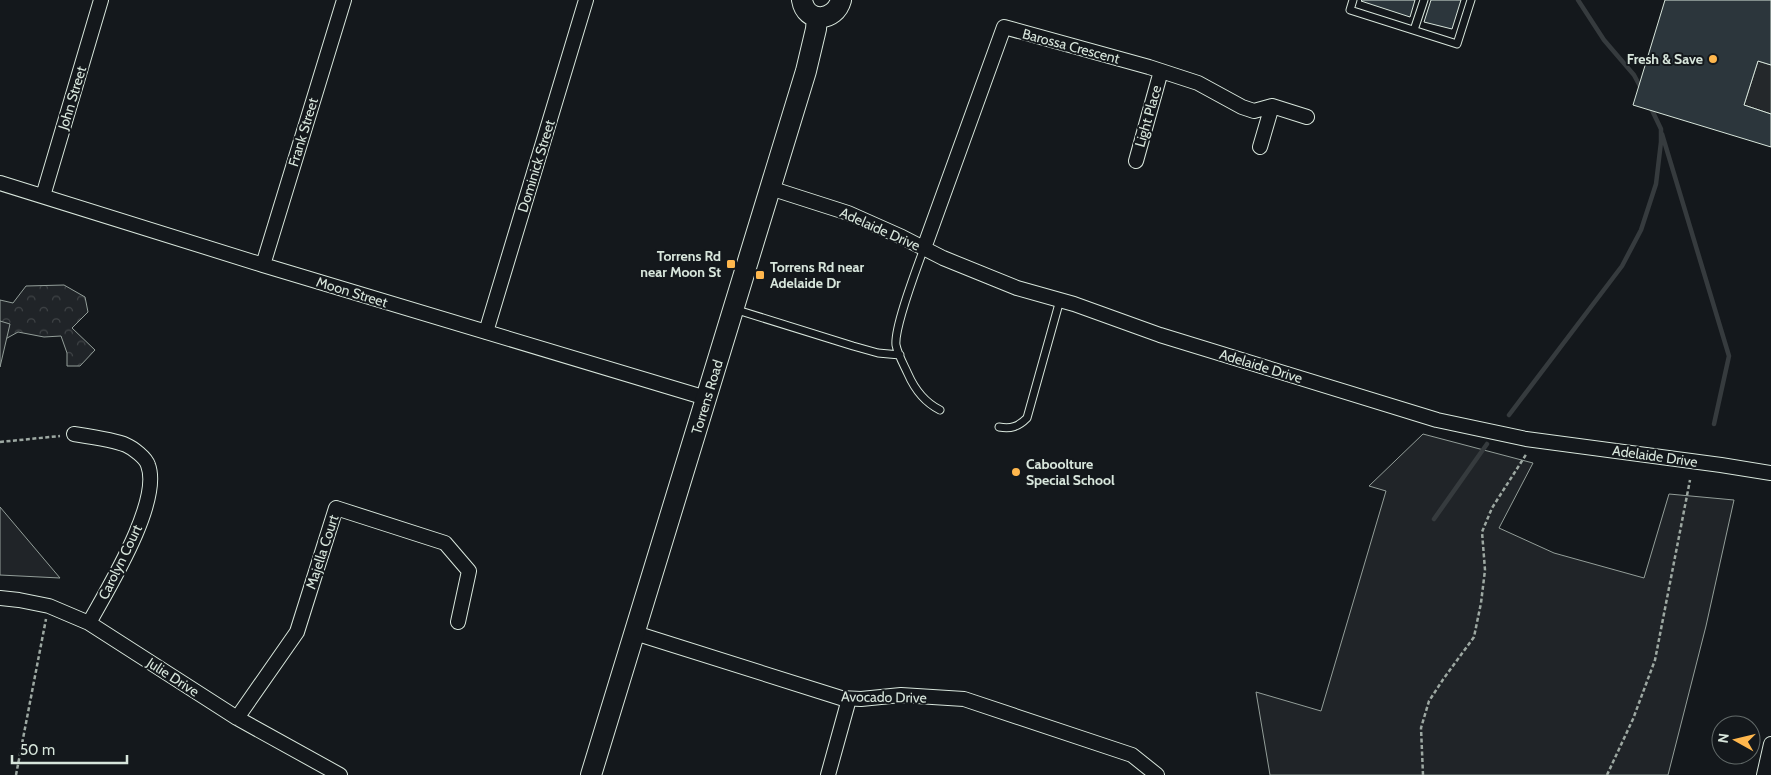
<svg xmlns="http://www.w3.org/2000/svg" width="1771" height="775" viewBox="0 0 1771 775" font-family="Cabin,sans-serif">
<defs>
<pattern id="forest-crowns" width="20" height="18" patternUnits="userSpaceOnUse" patternTransform="scale(1.25)"><rect width="20" height="18" fill="#202428"/><path d="M2 6a3 3 0 1 1 6 0M12 15a3 3 0 1 1 6 0" fill="none" stroke="#404447"/></pattern>
</defs>
<rect width="100%" height="100%" fill="#14181c"/>
<path fill="url(#forest-crowns)" stroke="#939e99" d="M64 285 85 297 88 312 72 328 95 350 80 366H67V353L61 336 44 337 18 332 0 342V300L13 303 26 286Z"/>
<path fill="#202428" stroke="#939e99" d="M0 321 10 324 0 367Z
M1423 434 1533 463 1499 528 1554 553 1644 578 1669 494 1734 500 1706 626 1668 775H1270L1256 692 1321 711 1386 491 1369 486Z
M0 507 60 578 0 575Z"/>
<path fill="#24282b" stroke="#939e99" d="M1758 61 1771 65V114L1744 105Z"/>
<g fill="none" stroke-linecap="round" stroke-linejoin="round">
<path stroke="#363b3e" stroke-width="4.5" d="M1578 0 1604 40 1634 75 1642 90
M1662 134 1729 356 1714 424
M1509 415 1622 266 1641 230 1656 184 1661 142V129L1650 106
M1434 519 1487 444"/>
</g>
<path fill="#2c363c" stroke="#d8e6dc" d="M1362 0H1415L1410 17 1361 1Z
M1431 0H1461L1452 29 1424 22Z
M1665 0H1771V65L1758 61 1744 105 1771 114V147L1633 105Z"/>
<g fill="none" stroke-linecap="round" stroke-linejoin="round">
<defs>
<path id="lane" d="M1353 0 1350 10 1457 44 1471 0
M1414 30 1424 0
M924 248C917 268 894 327 896 345 898 355 904 365 908 374 915 390 924 402 940 410
M734 309 853 346 878 353 900 355
M999 427C1011 429 1018 427 1027 418L1060 300"/>
<path id="street" d="M1260 147 1272 106
M1136 161 1161 71
M0 183 263 265 706 398
M770 188 848 213 902 237 943 258 1017 288 1074 304 1160 335 1437 420 1526 439 1721 465 1771 473
M43 196 101 0
M924 248 1004 27 1149 67 1198 83 1242 107 1254 111 1272 106 1307 117
M263 265 344 0
M486 332 586 0
M74 434C87 436 115 440 126 445 133 448 146 458 148 465 162 502 107 590 89 623
M0 598 19 600 49 606 89 623 237 718 340 775
M635 633 841 698 861 699 901 695 964 699 1132 755 1157 775
M237 718 297 632 336 508 445 543 469 571 458 622
M828 775 849 699
M1764 775 1771 744"/>
<path id="secondary" d="M802 0C806 24 835 22 841 0
M591 775 806 71 816 29 817 17"/>
</defs>
<use href="#lane" stroke="#d8e6dc" stroke-width="9"/>
<use href="#street" stroke="#d8e6dc" stroke-width="16"/>
<use href="#secondary" stroke="#d8e6dc" stroke-width="22"/>
<path stroke="#9da8a2" stroke-width="2.5" stroke-dasharray="4 2.5" stroke-linecap="butt" d="M0 442 60 436
M16 775 46 619
M1423 775 1421 728 1429 701 1444 678 1474 637 1481 603 1485 570 1482 532 1492 508 1527 453
M1607 775 1633 719 1655 660 1690 480"/>
<use href="#lane" stroke="#14181c" stroke-width="7"/>
<use href="#street" stroke="#14181c" stroke-width="14"/>
<use href="#secondary" stroke="#14181c" stroke-width="20"/>
</g>
<g fill="#ffb74d" stroke="#14181c" stroke-width="2">
<circle cx="1713" cy="59" r="5"/>
<rect x="726" y="259" width="10" height="10" rx="2.5"/>
<rect x="755" y="270" width="10" height="10" rx="2.5"/>
<circle cx="1016" cy="472" r="5"/>
</g>
<g text-anchor="middle" dominant-baseline="central" stroke-width="4" stroke-linejoin="round" paint-order="stroke">
<g font-size="14" fill="#d8e6dc" stroke="#14181c">
<text transform="translate(1071 46) rotate(15)">Barossa Crescent</text>
<text transform="translate(72 98) rotate(-73)">John Street</text>
<text transform="translate(1148 116) rotate(-74)">Light Place</text>
<text transform="translate(303 132) rotate(-73)">Frank Street</text>
<text transform="translate(536 166) rotate(-73)">Dominick Street</text>
<text transform="translate(880 229) rotate(24)">Adelaide Drive</text>
<text transform="translate(352 292) rotate(17)">Moon Street</text>
<text transform="translate(1261 366) rotate(17)">Adelaide Drive</text>
<text transform="translate(707 397) rotate(-73)">Torrens Road</text>
<text transform="translate(1655 456) rotate(8)">Adelaide Drive</text>
<text transform="translate(322 552) rotate(-72)">Majella Court</text>
<text transform="translate(120 562) rotate(-64)">Carolyn Court</text>
<text transform="translate(173 677) rotate(33)">Julie Drive</text>
<text transform="translate(884 697) rotate(1)">Avocado Drive</text>
</g>
<g font-size="14" font-weight="bold" fill="#d8e6dc" stroke="#14181c" text-anchor="end">
<text x="1703" y="59">Fresh &amp; Save</text>
<text x="721" y="256">Torrens Rd<tspan x="721" dy="16">near Moon St</tspan></text>
<text x="770" y="267" text-anchor="start">Torrens Rd near<tspan x="770" dy="16">Adelaide Dr</tspan></text>
<text x="1026" y="464" text-anchor="start">Caboolture<tspan x="1026" dy="16">Special School</tspan></text>
</g>
</g>
<g transform="translate(1736 740) rotate(278)"><circle r="24" fill="#14181c" stroke="#626a69"/>
<path d="M0-4L9 19L0 12L-9 19Z" fill="#ffb74d"/>
<text y="-8" font-size="14" font-weight="bold" text-anchor="middle" fill="#d8e6dc">N</text>
</g>
<path d="M12 755v8h115v-8" fill="none" stroke="#d8e6dc" stroke-width="2.5"/>
<text x="20" y="755" font-size="15" fill="#d8e6dc" stroke="#14181c" stroke-width="4" paint-order="stroke">50 m</text>
</svg>
